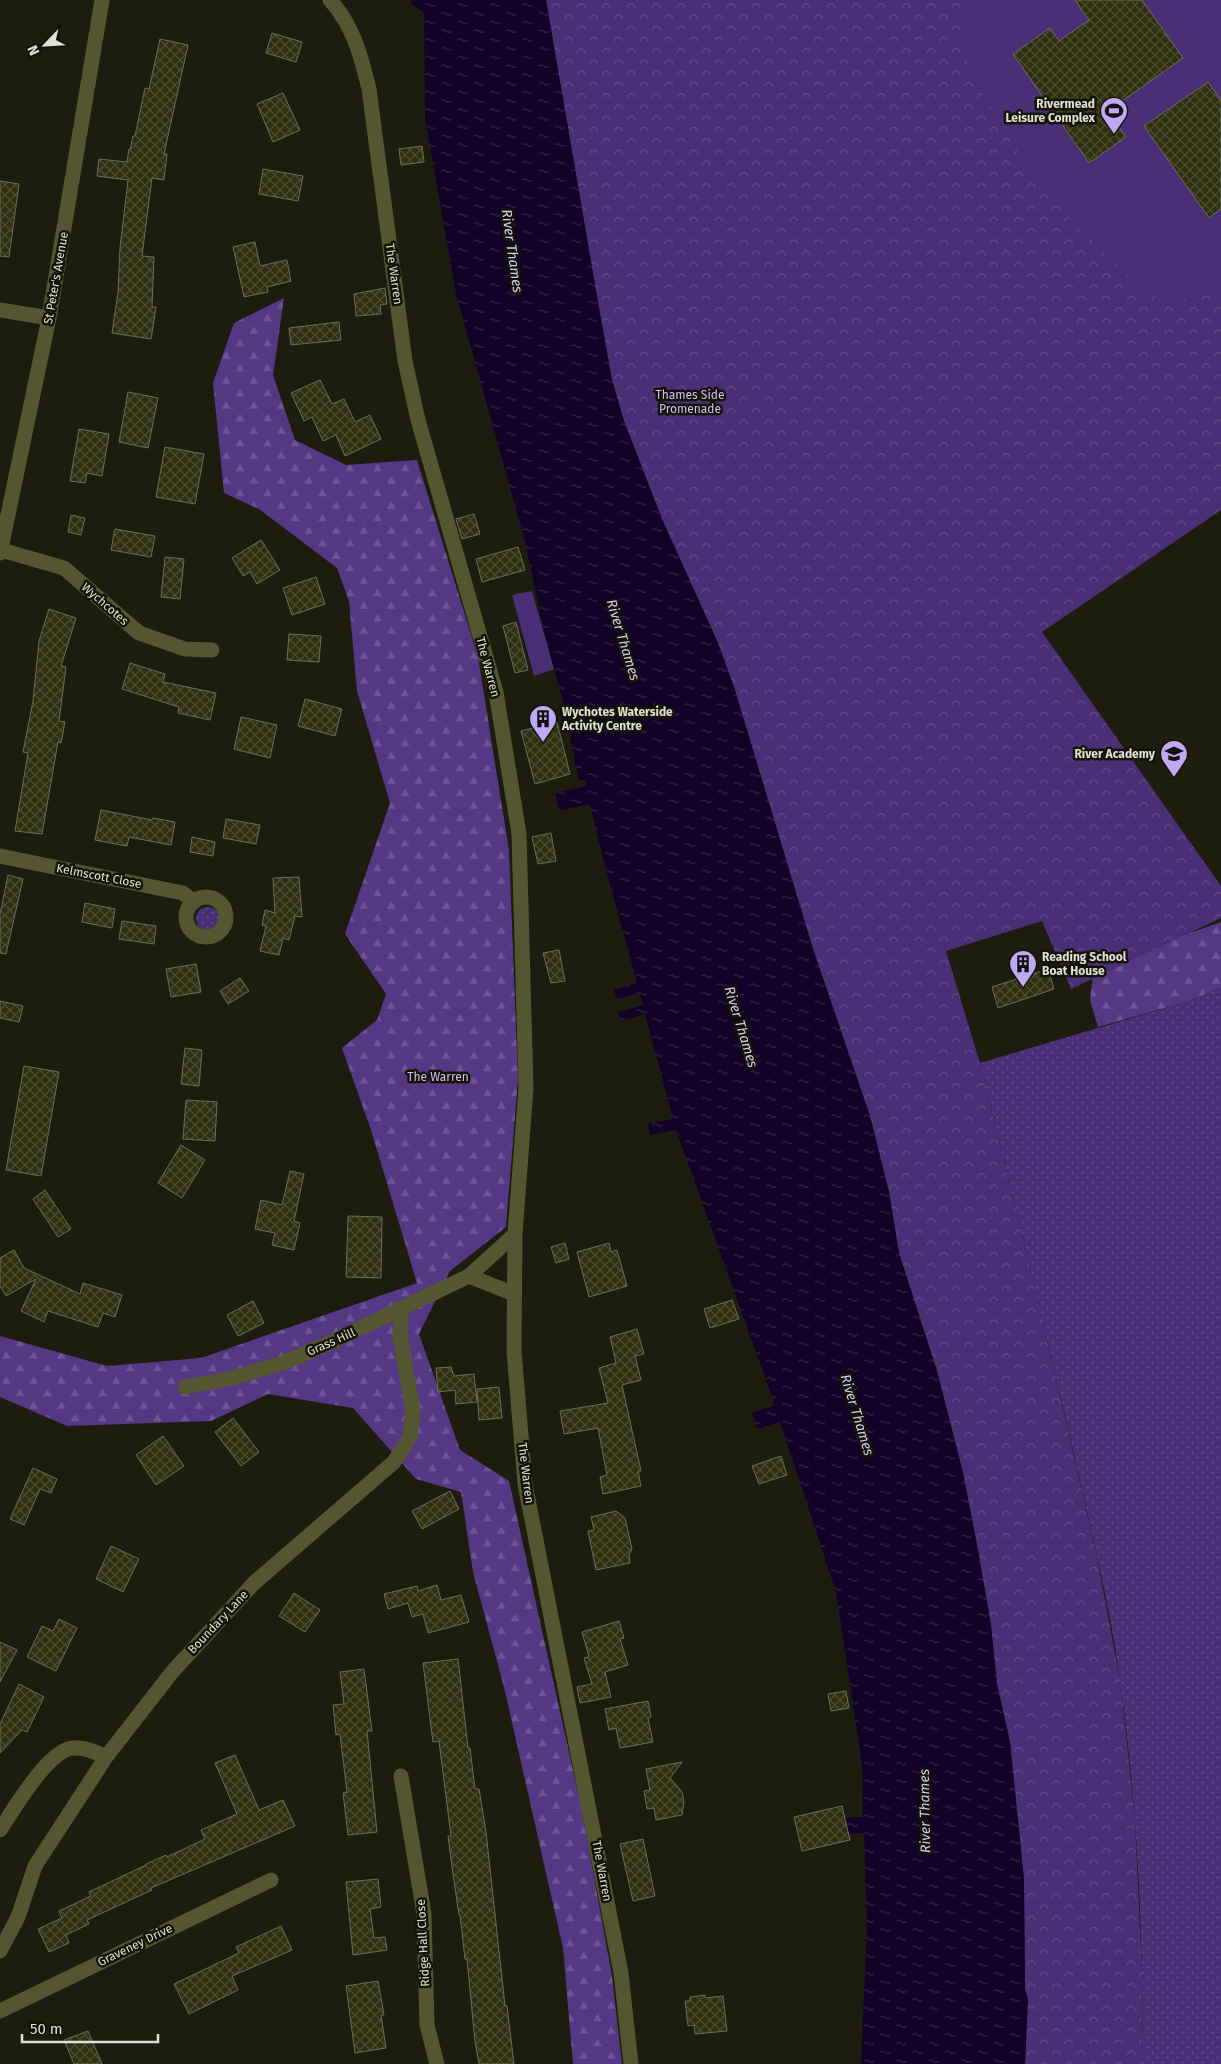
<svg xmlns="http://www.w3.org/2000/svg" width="1221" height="2064" viewBox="0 0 1221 2064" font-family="'Fira Sans',sans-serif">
<defs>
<pattern id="grass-dots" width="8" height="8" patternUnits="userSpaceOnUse" patternTransform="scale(1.25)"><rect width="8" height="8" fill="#4a2e76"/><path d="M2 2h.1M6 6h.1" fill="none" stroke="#644c89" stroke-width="1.8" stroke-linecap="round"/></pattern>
<pattern id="forest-firs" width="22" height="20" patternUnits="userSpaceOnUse" patternTransform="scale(1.25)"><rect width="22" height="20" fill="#553784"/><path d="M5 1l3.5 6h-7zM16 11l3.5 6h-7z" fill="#6d5495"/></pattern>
<pattern id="park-crowns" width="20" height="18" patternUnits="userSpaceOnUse" patternTransform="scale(1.25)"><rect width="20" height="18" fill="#4a2e76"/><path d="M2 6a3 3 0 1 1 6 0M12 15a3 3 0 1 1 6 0" fill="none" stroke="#644c89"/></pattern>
<pattern id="water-ripples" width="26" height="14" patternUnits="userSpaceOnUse" patternTransform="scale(1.25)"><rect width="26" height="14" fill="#130228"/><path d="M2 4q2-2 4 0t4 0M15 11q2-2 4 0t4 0" fill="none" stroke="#352746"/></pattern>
<pattern id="building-cross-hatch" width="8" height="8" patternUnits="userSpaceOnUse" patternTransform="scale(1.25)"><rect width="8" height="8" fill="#2d2f0f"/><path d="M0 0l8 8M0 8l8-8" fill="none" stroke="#4b4d31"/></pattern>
</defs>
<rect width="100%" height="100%" fill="#1c1d0e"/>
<path fill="url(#grass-dots)" d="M196 919a12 12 0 1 1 24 0a12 12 0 1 1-24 0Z
M1221 988V2064H1143C1143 1938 1138 1812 1121 1687 1110 1604 1089 1522 1071 1441 1042 1315 1011 1189 980 1063L1186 1002Z"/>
<path fill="url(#forest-firs)" d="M284 298 273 375 295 440 346 465 417 460 478 657 509 850 518 1079 506 1227 450 1271 419 1334 460 1450 509 1481 582 1811 612 1976 622 2064H573L563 1948 504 1687 473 1572 461 1492 416 1479 353 1408 268 1394 211 1421 67 1426 0 1397V1336L107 1366 201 1358 417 1283 371 1130 342 1048 377 1020 386 994 345 934 390 803 357 691 349 601 337 568 259 509 224 493 213 383 234 323Z
M1221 922V988L1186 1002 1098 1027 1090 1000 1094 967Z"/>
<path fill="url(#park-crowns)" d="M546 0H1007L1221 216V510L1042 632 1221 886V918L1071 989 1042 921 946 951 980 1063 1041 1312 1096 1552 1121 1685 1135 1821 1142 1970 1143 2064H1025L1028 1999 1025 1990 1024 1880 1010 1742 997 1684 991 1625 978 1550 963 1473 937 1371 899 1253 889 1192 870 1116 813 949 734 687 718 643 662 519 624 421 612 380 599 308Z"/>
<path fill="#4a2e76" d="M963 0H1221V289L1182 299H1160L1138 286 1061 209 1033 176 983 94 966 58Z
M532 591 554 669 534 676 512 595Z"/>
<path fill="url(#water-ripples)" d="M411 0H546L599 308 612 380 624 421 662 519 718 643 734 687 813 949 870 1116 889 1192 899 1253 937 1371 963 1473 978 1550 991 1625 997 1684 1010 1742 1024 1880 1025 1990 1028 1999 1025 2064H861L867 1927 864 1833 844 1834 843 1818 863 1817 862 1765 836 1592 780 1422 757 1429 752 1413 775 1405 676 1130 650 1135 648 1124 673 1119 645 1014 621 1021 618 1012 643 1005 639 993 617 999 614 990 637 983 603 859 590 804 559 811 555 793 586 786 585 780H580L578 777 564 705 544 632 525 541 456 294 425 118 424 13 412 5Z"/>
<path fill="url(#building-cross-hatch)" stroke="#6b6d5b" d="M1075 0H1142L1183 58 1108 111 1126 137 1089 163 1013 54 1050 28 1059 41 1089 20Z
M272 33 302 42 296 62 266 53Z
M160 39 188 45 164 154H167L164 180 152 178 142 256 154 257 152 307H156L151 339 112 333 118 292 120 248 128 180 97 176 99 159 127 162 129 149 130 150 133 136H135L145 88 149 89Z
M1208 82 1221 100V209L1209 218 1144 126Z
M283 93 300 130 273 142 257 104Z
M422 146 424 162 401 165 399 149Z
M263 169 303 176 298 201 259 194Z
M0 181 19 184 9 257 0 256Z
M255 242 260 266 287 260 291 281 267 287 268 292 244 297 233 247Z
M385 288 387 304 380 305 381 314 356 316 354 294Z
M339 322 341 340 291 345 289 328Z
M320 380 332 404 344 399 355 422 370 415 381 439 345 456 336 435 323 441 312 417 304 421 291 393Z
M128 392 158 398 148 448 119 442Z
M79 429 109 434 102 476 87 473 85 483 70 481Z
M165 447 204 454 195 504 156 497Z
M474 514 480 534 462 539 456 519Z
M71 515 85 518 81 535 68 532Z
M115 529 155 536 151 557 111 550Z
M261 540 280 570 257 584 250 572 243 576 232 558Z
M518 547 525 570 482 582 476 559Z
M165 557 184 559 180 599 161 597Z
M316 577 325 604 292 615 283 588Z
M49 609 76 618 61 666 66 667 59 721 65 722 61 743 58 742 42 834 15 831 28 753 23 752 33 701 39 641Z
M516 622 528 670 515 673 503 626Z
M289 634 321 636 319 662 287 660Z
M130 663 165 674 163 682 216 693 210 720 178 713 179 707 122 689Z
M305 699 342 709 335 736 298 726Z
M241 717 277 725 270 758 234 749Z
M557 722 570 774 535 784 521 731Z
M101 810 152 820 153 818 175 822 171 845 129 837 127 846 95 840Z
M226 819 260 825 256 844 223 838Z
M551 833 556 861 538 864 532 837Z
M192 837 215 842 213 856 190 852Z
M8 875 23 879 6 954 0 953V914Z
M299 877 302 917 295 916 289 940 283 938 279 955 260 951 266 926 262 925 265 910 275 913 273 878Z
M85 903 115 909 112 928 82 922Z
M122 921 156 926 154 944 119 939Z
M559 950 565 981 551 983 543 953Z
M196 964 201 992 171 997 166 969Z
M1048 969 1054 989 998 1008 992 987Z
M240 978 249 991 228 1004 220 991Z
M0 1001 23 1006 19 1022 0 1018Z
M185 1048 202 1050 199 1086 181 1084Z
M24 1066 59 1072 41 1176 6 1170Z
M186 1100 217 1102 215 1141 183 1139Z
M181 1145 205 1160 182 1198 158 1183Z
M290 1171 304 1174 294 1221 300 1223 294 1250 272 1245 275 1233 255 1229 261 1200 282 1205Z
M45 1190 71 1229 58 1237 33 1199Z
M348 1216 382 1217 381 1278 346 1277Z
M565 1243 569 1259 556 1263 551 1247Z
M609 1243 611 1252 617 1250 627 1286 589 1297 577 1252Z
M14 1250 24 1268 80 1294 83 1283 122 1295 115 1317 103 1313 98 1327 48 1311 44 1322 21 1311 36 1279 6 1296 0 1286V1258Z
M732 1300 739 1319 710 1328 704 1309Z
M253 1301 264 1323 238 1336 227 1315Z
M637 1329 644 1354 635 1356 641 1380 622 1385 641 1471H638L641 1486 603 1494 600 1477 607 1475 598 1428 564 1434 560 1411 608 1403 599 1368 616 1363 610 1337Z
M451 1367 454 1376 474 1374 477 1402 456 1404 455 1390 438 1392 436 1368Z
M499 1387 502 1418 479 1420 477 1389Z
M233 1418 259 1452 241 1466 215 1432Z
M163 1436 184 1466 156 1485 136 1455Z
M781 1456 787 1475 759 1484 752 1466Z
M33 1468 57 1479 51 1493 40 1489 24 1525 10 1519Z
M450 1491 459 1509 422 1529 412 1511Z
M616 1511 625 1518 632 1549 629 1555 630 1563 596 1570 588 1531 594 1530 591 1517Z
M111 1546 139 1559 123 1592 96 1579Z
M437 1585 441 1600 461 1595 469 1622 428 1633 423 1614 412 1617 408 1603 388 1609 384 1594 417 1586 418 1591Z
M294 1593 320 1610 305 1632 279 1616Z
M59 1619 77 1628 56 1671 27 1657 42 1626 53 1631Z
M619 1621 624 1638 620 1639 628 1665 605 1672 611 1697 580 1703 577 1687 592 1684 584 1658 589 1657 582 1632Z
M0 1642 17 1650 0 1682Z
M458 1659 468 1748H470L475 1789H479L486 1832 505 2006H507L514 2064H479L475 2041 467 1959H465L460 1915H459L453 1874 448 1836H451L439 1741 433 1742 423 1663Z
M364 1669 372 1731H367L377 1832 348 1835 343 1793 347 1792 340 1734 336 1735 333 1705 344 1704 340 1672Z
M19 1684 44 1697 27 1732 22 1730 0 1753V1724Z
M846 1691 849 1708 831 1711 828 1694Z
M648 1701 651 1717 648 1718 653 1742 620 1748 616 1728 609 1730 605 1709Z
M235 1755 259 1810 283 1800 295 1826 151 1888 152 1890 87 1920 89 1924 66 1935 69 1943 49 1952 38 1929 62 1918 59 1911 91 1896 89 1892 146 1865V1864L166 1855 167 1857 205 1839 201 1830 237 1814 215 1763Z
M682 1762 670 1778 682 1792 684 1802 682 1815 656 1820 654 1808 647 1809 644 1791 650 1790 646 1769Z
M842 1806 850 1840 802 1851 794 1817Z
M643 1839 655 1896 633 1901 620 1844Z
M378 1879 381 1907 370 1909 374 1938 385 1937 387 1950 353 1955 346 1882Z
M281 1926 292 1950 232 1976 238 1990 189 2014 174 1984 239 1953 236 1947Z
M378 1981 384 2015H381L386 2048 355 2053 346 1986Z
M705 1995V1998L723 1996 727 2031 695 2034 694 2025 688 2026 685 2001H690V1997Z
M88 2031 102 2064H74L64 2040Z"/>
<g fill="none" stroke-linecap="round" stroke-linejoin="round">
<path stroke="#535631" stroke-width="15" d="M330 0C353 25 361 56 369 89L405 361 418 420 496 692 519 834 526 1088 515 1234 514 1351 525 1484 621 1973 631 2064
M0 310 49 318
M1 550 64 568 139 633 185 649 212 650
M0 553 49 318 102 0
M0 856 183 893 194 902
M186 917a20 20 0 1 1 40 0a20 20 0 1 1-40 0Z
M469 1276 514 1294
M185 1387 228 1379 283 1363 336 1340 469 1276 515 1234
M401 1776 424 1914 427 2025 437 2064
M0 1830C14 1809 48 1750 73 1748 85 1747 96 1752 106 1757
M0 1951 18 1917 35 1866 106 1757 173 1671 254 1583 394 1462 410 1437 413 1412 400 1335 401 1308
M0 2011 271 1880"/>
</g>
<defs>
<symbol id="stadium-pin" viewBox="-11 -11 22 30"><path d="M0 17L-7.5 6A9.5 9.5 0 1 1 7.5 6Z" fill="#c1a8f3" stroke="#131406"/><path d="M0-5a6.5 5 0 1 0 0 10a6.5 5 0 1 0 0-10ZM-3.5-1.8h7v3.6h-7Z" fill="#111"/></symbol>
<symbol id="building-pin" viewBox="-11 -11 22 30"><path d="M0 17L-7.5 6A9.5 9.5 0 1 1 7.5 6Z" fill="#c1a8f3" stroke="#131406"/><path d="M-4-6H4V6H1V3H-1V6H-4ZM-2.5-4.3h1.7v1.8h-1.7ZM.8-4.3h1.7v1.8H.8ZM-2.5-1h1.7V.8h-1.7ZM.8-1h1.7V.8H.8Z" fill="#111"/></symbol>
<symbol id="school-pin" viewBox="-11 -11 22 30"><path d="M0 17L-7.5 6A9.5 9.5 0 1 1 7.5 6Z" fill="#c1a8f3" stroke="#131406"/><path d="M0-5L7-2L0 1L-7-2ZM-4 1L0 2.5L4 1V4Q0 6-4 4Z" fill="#111"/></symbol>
</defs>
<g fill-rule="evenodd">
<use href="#stadium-pin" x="1098" y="95" width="32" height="43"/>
<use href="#building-pin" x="527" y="703" width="32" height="43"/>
<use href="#school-pin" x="1158" y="738" width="32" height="43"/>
<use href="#building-pin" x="1007" y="948" width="32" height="43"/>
</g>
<g text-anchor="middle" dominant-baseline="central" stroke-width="5" stroke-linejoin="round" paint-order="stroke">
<g font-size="12" font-weight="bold" fill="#dfe0d6" stroke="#131406" text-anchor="end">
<text x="1095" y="104">Rivermead<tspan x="1095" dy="14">Leisure Complex</tspan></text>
<text x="562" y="712" text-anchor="start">Wychotes Waterside<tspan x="562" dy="14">Activity Centre</tspan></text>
<text x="1155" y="754">River Academy</text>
<text x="1042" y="957" text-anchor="start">Reading School<tspan x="1042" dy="14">Boat House</tspan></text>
</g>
<g font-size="12" fill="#dfe0d6" stroke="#131406">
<text transform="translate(394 274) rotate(82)">The Warren</text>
<text transform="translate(56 278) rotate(-80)">St Peter's Avenue</text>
<text transform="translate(105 604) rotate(41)">Wychcotes</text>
<text transform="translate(488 667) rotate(75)">The Warren</text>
<text transform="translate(99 876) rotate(11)">Kelmscott Close</text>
<text transform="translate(331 1342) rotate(-24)">Grass Hill</text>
<text transform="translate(526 1473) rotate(83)">The Warren</text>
<text transform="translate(218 1622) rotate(-47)">Boundary Lane</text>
<text transform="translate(602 1871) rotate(79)">The Warren</text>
<text transform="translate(423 1943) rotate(-93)">Ridge Hall Close</text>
<text transform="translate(135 1945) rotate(-26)">Graveney Drive</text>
</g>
<g font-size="12" fill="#d1bcfe" stroke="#131406">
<text x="690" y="395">Thames Side<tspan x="690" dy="14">Promenade</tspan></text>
<text x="438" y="1077">The Warren</text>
</g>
<g font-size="14" font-style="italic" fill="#d4c7f3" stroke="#131406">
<text transform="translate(512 251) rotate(82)">River Thames</text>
<text transform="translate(623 640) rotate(73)">River Thames</text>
<text transform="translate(741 1027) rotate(73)">River Thames</text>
<text transform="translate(857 1415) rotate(73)">River Thames</text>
<text transform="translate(925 1811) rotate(-91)">River Thames</text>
</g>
</g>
<g transform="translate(45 45) rotate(245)" stroke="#131406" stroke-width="4" paint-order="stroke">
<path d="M0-4L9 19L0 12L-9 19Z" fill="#dfe0d6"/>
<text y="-8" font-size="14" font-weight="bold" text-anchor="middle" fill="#dfe0d6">N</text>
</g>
<path d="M22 2034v8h136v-8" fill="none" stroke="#dfe0d6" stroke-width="2.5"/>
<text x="30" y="2034" font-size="15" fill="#dfe0d6" stroke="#131406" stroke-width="4" paint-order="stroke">50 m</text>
</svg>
